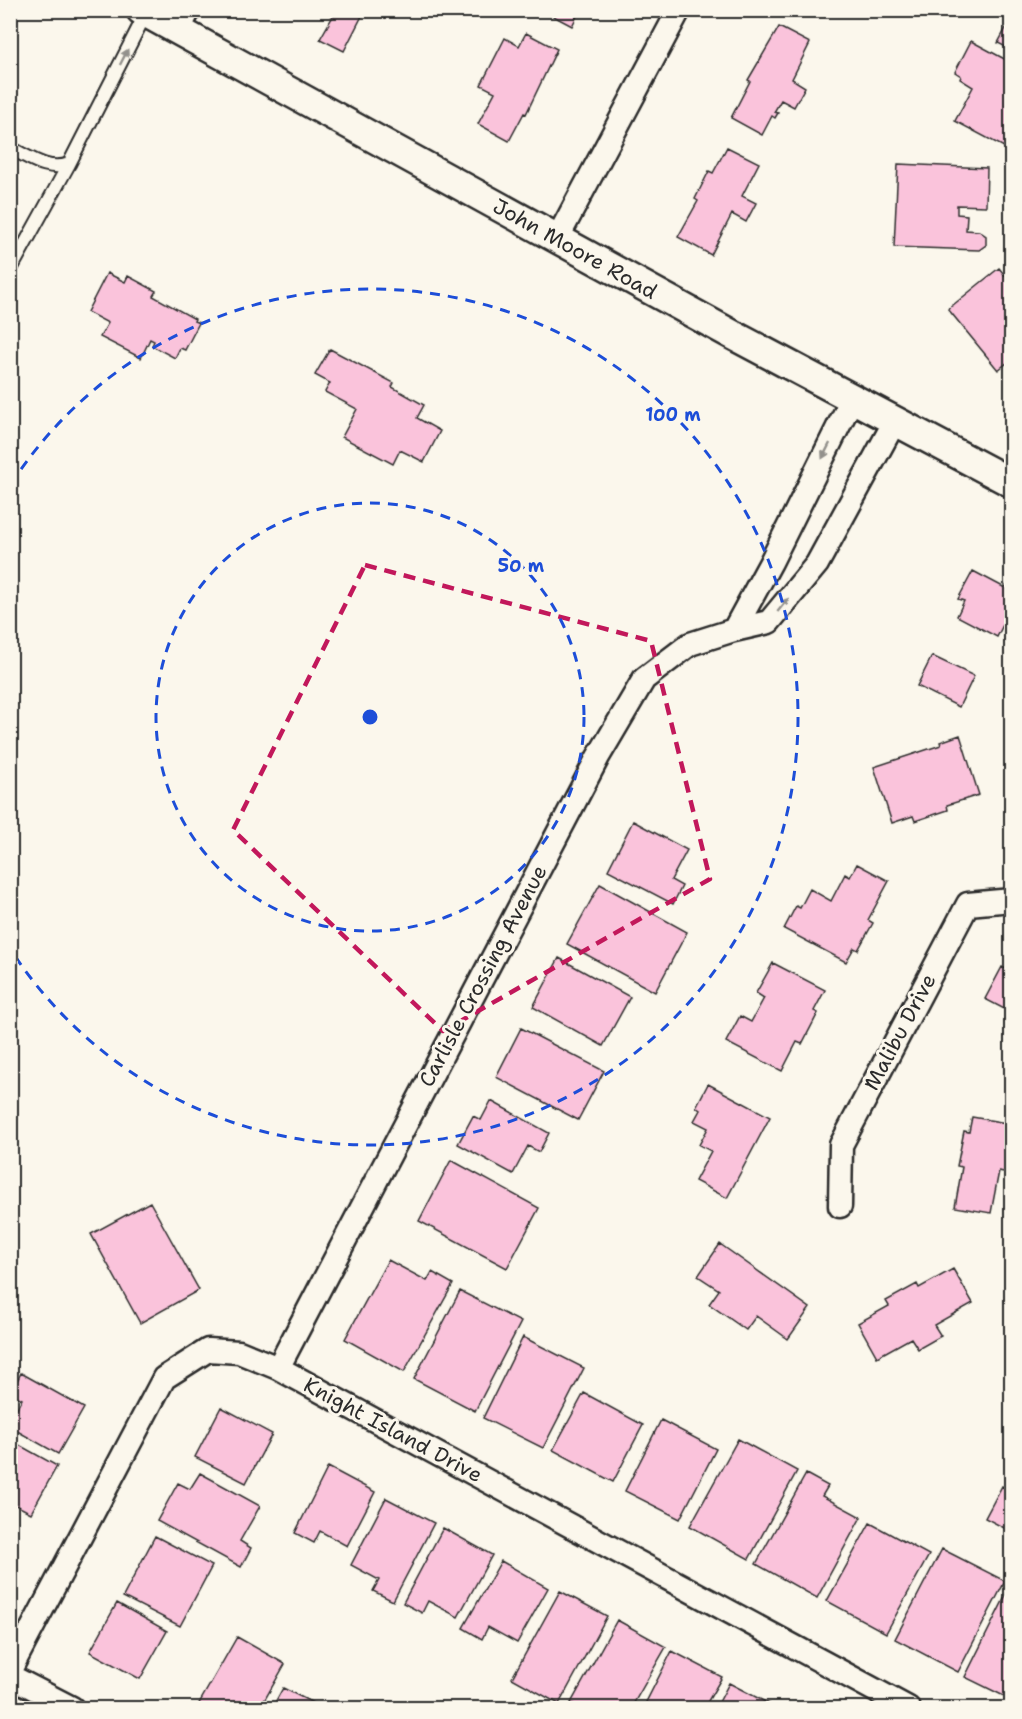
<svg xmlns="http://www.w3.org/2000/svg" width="1022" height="1719" viewBox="0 0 1022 1719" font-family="'Shantell Sans',sans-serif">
<rect width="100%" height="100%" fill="#fbf7ec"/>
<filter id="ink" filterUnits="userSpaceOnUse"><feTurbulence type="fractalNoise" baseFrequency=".0167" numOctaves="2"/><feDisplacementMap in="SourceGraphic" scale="12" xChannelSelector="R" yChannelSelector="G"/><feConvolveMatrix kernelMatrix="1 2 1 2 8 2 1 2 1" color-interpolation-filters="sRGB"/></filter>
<g filter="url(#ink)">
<path fill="#fac3db" stroke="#2b2b2b" stroke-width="1.5" d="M323 10H365L344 51 320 39 333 16Z
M542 10H580L572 26Z
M1012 17V50L998 43Z
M779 27 810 43 792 79 805 87 794 107 781 100 774 112 778 113 775 118 772 116 762 135 731 118 750 81 748 80Z
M526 33 557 49 526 114 524 113 509 141 478 124 495 92 481 85 505 38 519 46Z
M971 41 1012 63V110L1009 115 1012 116V132L1004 147 955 121 973 87 960 79 961 76 955 72Z
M727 147 759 163 742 196 756 203 746 222 732 214 711 255 678 237 698 201 695 199 709 171 713 173Z
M898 164 987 168 986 206 957 205V214L967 215 966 230 979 231 986 236V245L979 250 894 247Z
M999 268 1012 284V359L998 370 948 309Z
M107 273 125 282 128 276 156 291 153 296 195 319 194 321 199 323 185 350 180 348 175 358 152 346 154 341 150 339 141 358 100 337 108 323 87 312Z
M330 349 394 383 392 387 424 405 417 418 440 431 424 462 400 450 393 464 342 437 357 409 325 392 330 383 315 375Z
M973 571 1005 588 1008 583 1012 585V627L1004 623 997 637 957 616 964 601 958 599Z
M932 656 974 676 959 707 917 686Z
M960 735 979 795 947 805 948 810 915 821 913 816 892 823 874 767 941 745 940 742Z
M633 821 687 850 671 880 682 886 673 904 608 870Z
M857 864 889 881 868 920 873 923 858 950 854 948 846 962 784 929 796 906 800 908 810 889 831 901 845 874 850 877Z
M600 884 687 932 655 992 567 944Z
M559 958 630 997 603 1046 533 1007Z
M773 963 825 990 814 1011 818 1013 802 1044 797 1042 782 1071 726 1042 740 1016 751 1022 764 998 756 993Z
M1002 967 1012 972V1013L985 999Z
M521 1028 604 1071 578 1120 496 1077Z
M708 1084 770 1117 727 1198 695 1181 711 1151 699 1145 708 1128 694 1121 700 1110 696 1107Z
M491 1101 549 1133 539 1152 528 1146 513 1174 458 1144 473 1116 481 1120Z
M972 1117 1012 1124V1174L999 1171 991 1213 955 1207 962 1167 957 1166 964 1131 969 1132Z
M451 1160 539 1208 507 1268 419 1221Z
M150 1202 199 1290 140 1323 91 1234Z
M720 1244 810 1308 788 1339 756 1316 746 1330 709 1304 719 1290 698 1276Z
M388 1260 427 1281 432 1272 453 1284 404 1372 345 1339Z
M953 1269 973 1303 934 1325 941 1336 918 1349 911 1338 877 1357 858 1323 889 1306 886 1301 917 1284 919 1288Z
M460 1291 521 1322 475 1411 414 1379Z
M523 1337 584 1368 543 1448 483 1418Z
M21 1373 84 1408 58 1454 10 1427V1420L22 1399 11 1393Z
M584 1393 643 1425 613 1482 553 1450Z
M221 1407 272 1434 246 1483 195 1457Z
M661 1420 716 1449 680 1519 625 1491Z
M738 1439 797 1471 749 1559 690 1526Z
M10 1440 57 1466 31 1513 10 1502Z
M328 1467 375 1492 347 1546 320 1531 314 1543 295 1533Z
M200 1473 260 1506 240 1541 251 1548 241 1567 157 1521 178 1483 190 1489Z
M806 1474 828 1486 822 1496 861 1517 817 1598 756 1564Z
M1002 1486 1012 1491V1532L985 1518Z
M386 1498 434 1523 393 1601 373 1591 379 1580 351 1565Z
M870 1523 929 1555 886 1633 827 1601Z
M443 1528 492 1555 458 1617 428 1601 422 1613 403 1603Z
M155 1536 212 1566 180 1626 123 1597Z
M942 1549 1005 1581 958 1672 895 1639Z
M501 1561 548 1588 517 1643 488 1627 482 1639 463 1628Z
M560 1591 607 1616 559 1704 512 1678Z
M1006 1595 1012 1597V1700L965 1677Z
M117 1603 167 1631 140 1679 90 1652Z
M617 1620 666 1647 631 1708H581L571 1703Z
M237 1637 285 1664 260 1708H200L197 1707Z
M672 1651 722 1677 704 1708H643Z
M729 1683 777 1708H716Z
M283 1688 323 1708H272Z"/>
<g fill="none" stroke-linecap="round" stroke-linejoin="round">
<defs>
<path id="service" d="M10 148C29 157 48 172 69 164L146 13
M10 271 69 164"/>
<path id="minor" d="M178 31 189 10
M557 239 679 10
M734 630 771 562 852 399
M840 1206 841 1145 968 904 1012 900
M278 1368 598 757 644 679 690 644 734 630 769 622 817 564 895 421
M10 1670 164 1378 208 1350 239 1352 278 1368 908 1708
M10 1676 72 1708"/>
<path id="tertiary" d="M141 10 731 334 1012 483"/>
</defs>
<use href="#service" stroke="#2b2b2b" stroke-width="16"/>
<use href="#minor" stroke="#2b2b2b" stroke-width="27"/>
<use href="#tertiary" stroke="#2b2b2b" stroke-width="33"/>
<use href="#service" stroke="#fbf7ec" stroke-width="12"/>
<use href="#minor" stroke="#fbf7ec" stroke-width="22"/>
<use href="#tertiary" stroke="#fbf7ec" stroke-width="28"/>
</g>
<defs><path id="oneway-solid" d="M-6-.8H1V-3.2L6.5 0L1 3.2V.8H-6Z" transform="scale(1.5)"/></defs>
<g fill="#93918c">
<use href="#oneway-solid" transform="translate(124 57) rotate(-63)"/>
<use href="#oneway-solid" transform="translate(826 451) rotate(117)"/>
<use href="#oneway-solid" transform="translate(783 605) rotate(-51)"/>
</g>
</g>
<path fill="none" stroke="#c2185b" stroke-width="4.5" stroke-dasharray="12 8" stroke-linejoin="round" d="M365 565 651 641 710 879 443 1031 233 830Z"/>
<g fill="none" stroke="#1d4ed8" stroke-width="3" stroke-dasharray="10 8">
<circle cx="370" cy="717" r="214"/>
<path d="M11 484A428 428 0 1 1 11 950"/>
</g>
<g text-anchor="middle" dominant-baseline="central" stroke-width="6" stroke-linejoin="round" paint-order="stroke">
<g font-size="21" fill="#2b2b2b" stroke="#fbf7ec">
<text transform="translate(575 249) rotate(29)">John Moore Road</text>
<text transform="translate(483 976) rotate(-62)">Carlisle Crossing Avenue</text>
<text transform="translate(900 1032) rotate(-62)">Malibu Drive</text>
<text transform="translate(393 1430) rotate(28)">Knight Island Drive</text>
</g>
</g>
<circle cx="370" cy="717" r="9" fill="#1d4ed8" stroke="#fbf7ec" stroke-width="3"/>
<g font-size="18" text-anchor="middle" font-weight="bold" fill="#1d4ed8" stroke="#fbf7ec" stroke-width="6" stroke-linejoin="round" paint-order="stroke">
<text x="673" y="421">100 m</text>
<text x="521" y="572">50 m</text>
</g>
<rect width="1022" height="1719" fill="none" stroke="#fbf7ec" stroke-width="36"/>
<rect x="18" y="18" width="986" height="1683" fill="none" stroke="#2b2b2b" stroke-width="2" filter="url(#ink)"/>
</svg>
